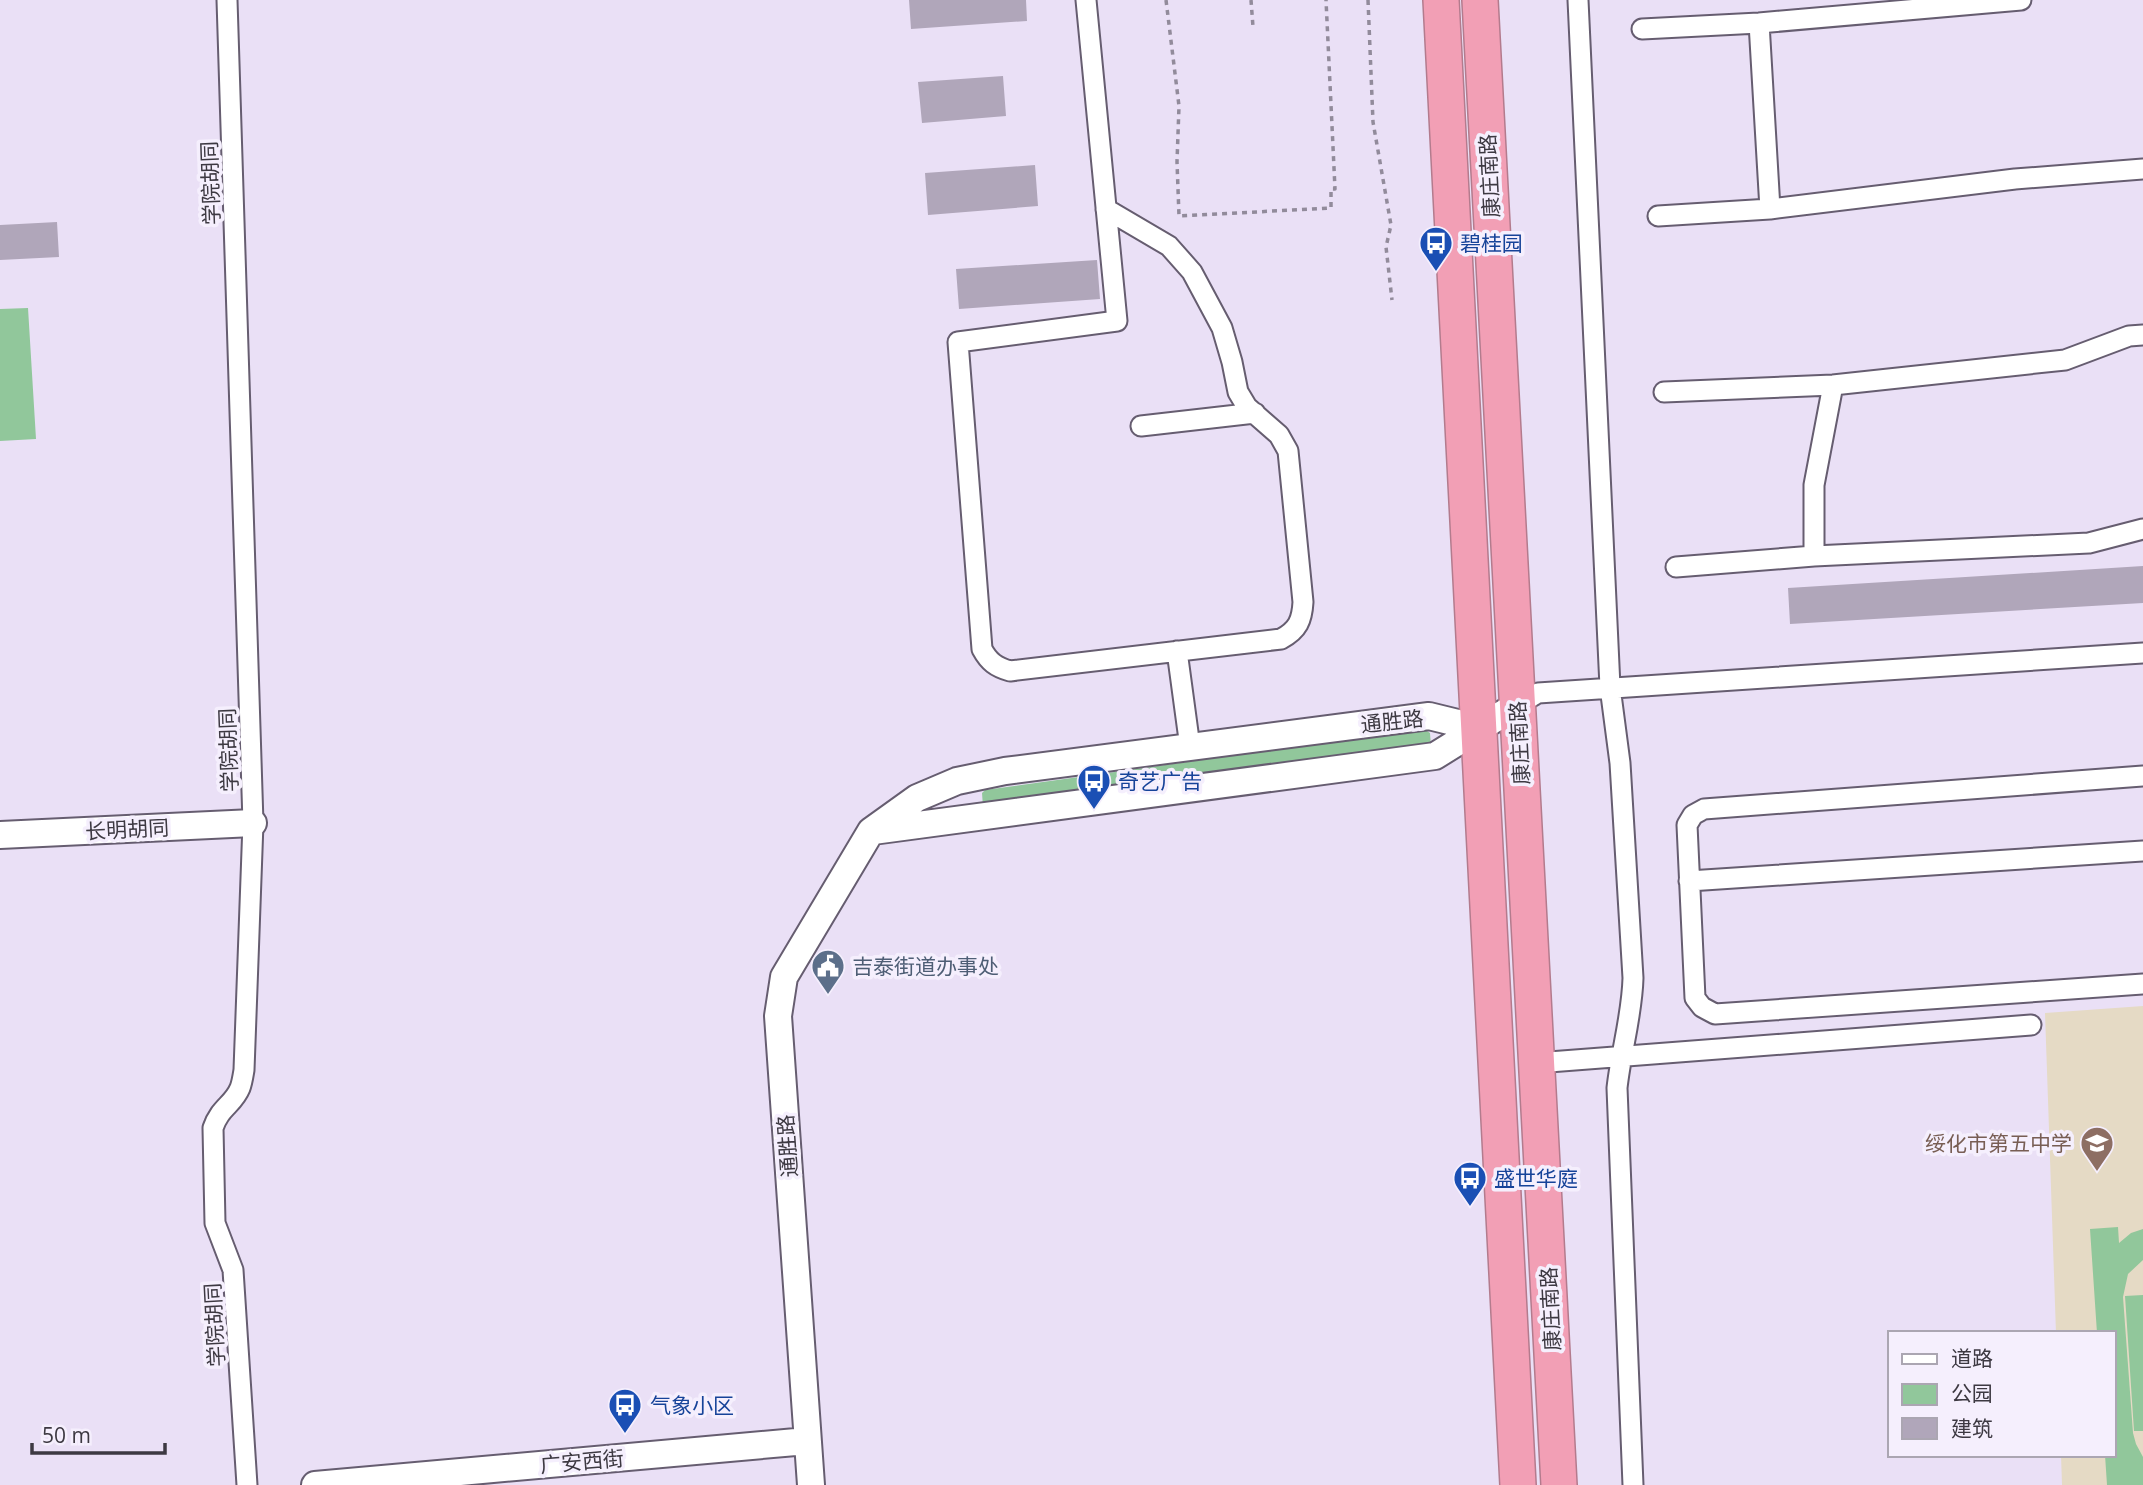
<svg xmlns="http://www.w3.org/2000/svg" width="2143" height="1485" viewBox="0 0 2143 1485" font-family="'Open Sans','Noto Sans SC',sans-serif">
<rect width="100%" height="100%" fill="#eae0f6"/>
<path fill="#e5dac5" d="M2143 1006V1485H2062L2061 1455H2113V1333H2056L2045 1013Z"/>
<path fill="#91c79b" d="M28 308 36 439 0 441V309Z
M1424 729 1430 733 1431 746 983 807 982 793 985 790Z
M2118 1227 2119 1243 2131 1233 2143 1229V1260L2128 1274 2123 1297 2133 1433 2136 1444 2143 1457V1485H2107L2105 1455H2113V1333H2097L2090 1229Z
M2143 1295V1431H2134L2125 1296Z"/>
<path fill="#b0a6ba" d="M909 0H1026L1027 21 911 29Z
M1003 76 1006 116 922 123 918 82Z
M1035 165 1038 206 928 215 925 173Z
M57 222 59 257 0 260V225Z
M1097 260 1100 299 959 309 956 269Z
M2143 566V603L1790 624 1788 588Z"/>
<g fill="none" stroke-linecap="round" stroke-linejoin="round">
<defs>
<path id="street" d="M227 0 253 823 244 1070C243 1076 242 1083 240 1088 233 1105 220 1107 213 1128L215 1223 233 1270 247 1485
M1086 0 1117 321 958 342 982 649C989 662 996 667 1010 671L1281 639C1298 630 1302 620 1303 602L1288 451 1279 435 1247 407 1238 392 1232 362 1222 328 1192 272 1169 246 1106 209
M1578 0 1610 687 1620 763 1633 978C1632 1016 1621 1051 1617 1088L1633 1485
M1759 23 1770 209
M1642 29 1759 23 2021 0
M1658 216 1770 209 2015 179 2143 169
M1664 392 1833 385 2065 360 2129 336 2143 335
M1141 426 1255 413
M1814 556V485L1833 385
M1676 567 1814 556 2089 543 2143 529
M1177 651 1190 747
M1517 705 1538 693 2143 653
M2143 776 1704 809 1693 815 1687 825 1695 998 1702 1007 1715 1014 2143 984
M1689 881 2143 851
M1536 1063 2031 1025"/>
<path id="secondary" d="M873 831 1435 756 1517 705
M0 835 253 823
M315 1485 807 1441
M811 1485 778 1016 784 977 871 831 917 798 957 781 1005 771 1429 716 1478 728"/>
<path id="highway" d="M1441 0 1518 1485
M1480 0 1559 1485"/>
</defs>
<use href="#street" stroke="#665d70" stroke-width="23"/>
<use href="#secondary" stroke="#665d70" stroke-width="30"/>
<use href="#highway" stroke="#b37b8d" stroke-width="38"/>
<path stroke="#928b9b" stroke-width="3.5" stroke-dasharray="5 5" stroke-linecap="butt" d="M1166 0 1179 106 1177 162 1179 216 1331 208V189H1335L1326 0
M1251 0 1253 27
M1368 0 1373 122 1391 225 1386 247 1392 300"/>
<use href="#street" stroke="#fff" stroke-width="19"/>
<use href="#secondary" stroke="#fff" stroke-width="26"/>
<use href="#highway" stroke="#f29fb5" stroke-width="35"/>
</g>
<defs>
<symbol id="bus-pin" viewBox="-11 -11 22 30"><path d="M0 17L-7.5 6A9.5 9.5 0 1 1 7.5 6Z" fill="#1a4fb4" stroke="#f5effd"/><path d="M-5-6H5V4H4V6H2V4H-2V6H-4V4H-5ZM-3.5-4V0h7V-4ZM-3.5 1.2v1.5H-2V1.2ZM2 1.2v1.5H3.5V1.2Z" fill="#fff"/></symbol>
<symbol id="civic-pin" viewBox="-11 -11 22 30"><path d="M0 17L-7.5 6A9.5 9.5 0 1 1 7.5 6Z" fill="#5c6f8a" stroke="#f5effd"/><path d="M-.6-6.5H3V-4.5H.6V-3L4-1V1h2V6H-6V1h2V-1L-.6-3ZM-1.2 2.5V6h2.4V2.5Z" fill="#fff"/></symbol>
<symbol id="school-pin" viewBox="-11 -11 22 30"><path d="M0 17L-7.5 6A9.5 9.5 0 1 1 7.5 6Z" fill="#8d6e63" stroke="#f5effd"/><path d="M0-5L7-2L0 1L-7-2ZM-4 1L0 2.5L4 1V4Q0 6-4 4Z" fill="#fff"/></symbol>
</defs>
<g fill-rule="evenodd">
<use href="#bus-pin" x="1417" y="224" width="38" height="52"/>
<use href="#bus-pin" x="1075" y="762" width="38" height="52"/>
<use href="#civic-pin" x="809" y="947" width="38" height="52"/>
<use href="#school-pin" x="2078" y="1124" width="38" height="52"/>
<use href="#bus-pin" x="1451" y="1159" width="38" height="52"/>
<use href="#bus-pin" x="606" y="1386" width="38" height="52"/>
</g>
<g text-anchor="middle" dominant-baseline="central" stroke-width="7" stroke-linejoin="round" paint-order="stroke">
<g font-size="21" fill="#3d3942" stroke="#f5effd">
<text transform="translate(1489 176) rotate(-93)">康庄南路</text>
<text transform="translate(210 183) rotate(-92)">学院胡同</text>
<text transform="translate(1392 721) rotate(-6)">通胜路</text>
<text transform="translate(1519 743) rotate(-93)">康庄南路</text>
<text transform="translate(228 750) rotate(-92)">学院胡同</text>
<text transform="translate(127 829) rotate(-3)">长明胡同</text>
<text transform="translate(787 1146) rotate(-94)">通胜路</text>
<text transform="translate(1550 1309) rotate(-93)">康庄南路</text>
<text transform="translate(214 1325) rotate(-93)">学院胡同</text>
<text transform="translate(582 1461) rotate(-5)">广安西街</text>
</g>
<g font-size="21" fill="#164399" stroke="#f5effd" text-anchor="start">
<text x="1460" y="243">碧桂园</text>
<text x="1118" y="781">奇艺广告</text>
<text x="1494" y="1178">盛世华庭</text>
<text x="650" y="1405">气象小区</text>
</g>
<g font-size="21" fill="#4e5e75" stroke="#f5effd" text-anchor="start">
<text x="852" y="966">吉泰街道办事处</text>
</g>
<g font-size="21" fill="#785e54" stroke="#f5effd" text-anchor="end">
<text x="2072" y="1143">绥化市第五中学</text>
</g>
</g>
<rect x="1888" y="1331" width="228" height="126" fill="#f5effd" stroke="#aba6b2" stroke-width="2"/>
<rect x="1902" y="1354" width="35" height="10" fill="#ffffff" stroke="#aba6b2" stroke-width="2"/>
<text x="1951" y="1366" font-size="21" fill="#3d3942">道路</text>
<rect x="1902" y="1384" width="35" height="21" fill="#91c79b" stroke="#aba6b2" stroke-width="2"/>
<text x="1951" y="1401" font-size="21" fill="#3d3942">公园</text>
<rect x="1902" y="1418" width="35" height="21" fill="#b0a6ba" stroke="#aba6b2" stroke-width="2"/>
<text x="1951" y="1436" font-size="21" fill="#3d3942">建筑</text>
<path d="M32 1443v10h133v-10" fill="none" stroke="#3d3942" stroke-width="3.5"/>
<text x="42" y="1443" font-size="21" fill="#3d3942" stroke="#f5effd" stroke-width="5" paint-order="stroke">50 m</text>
</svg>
